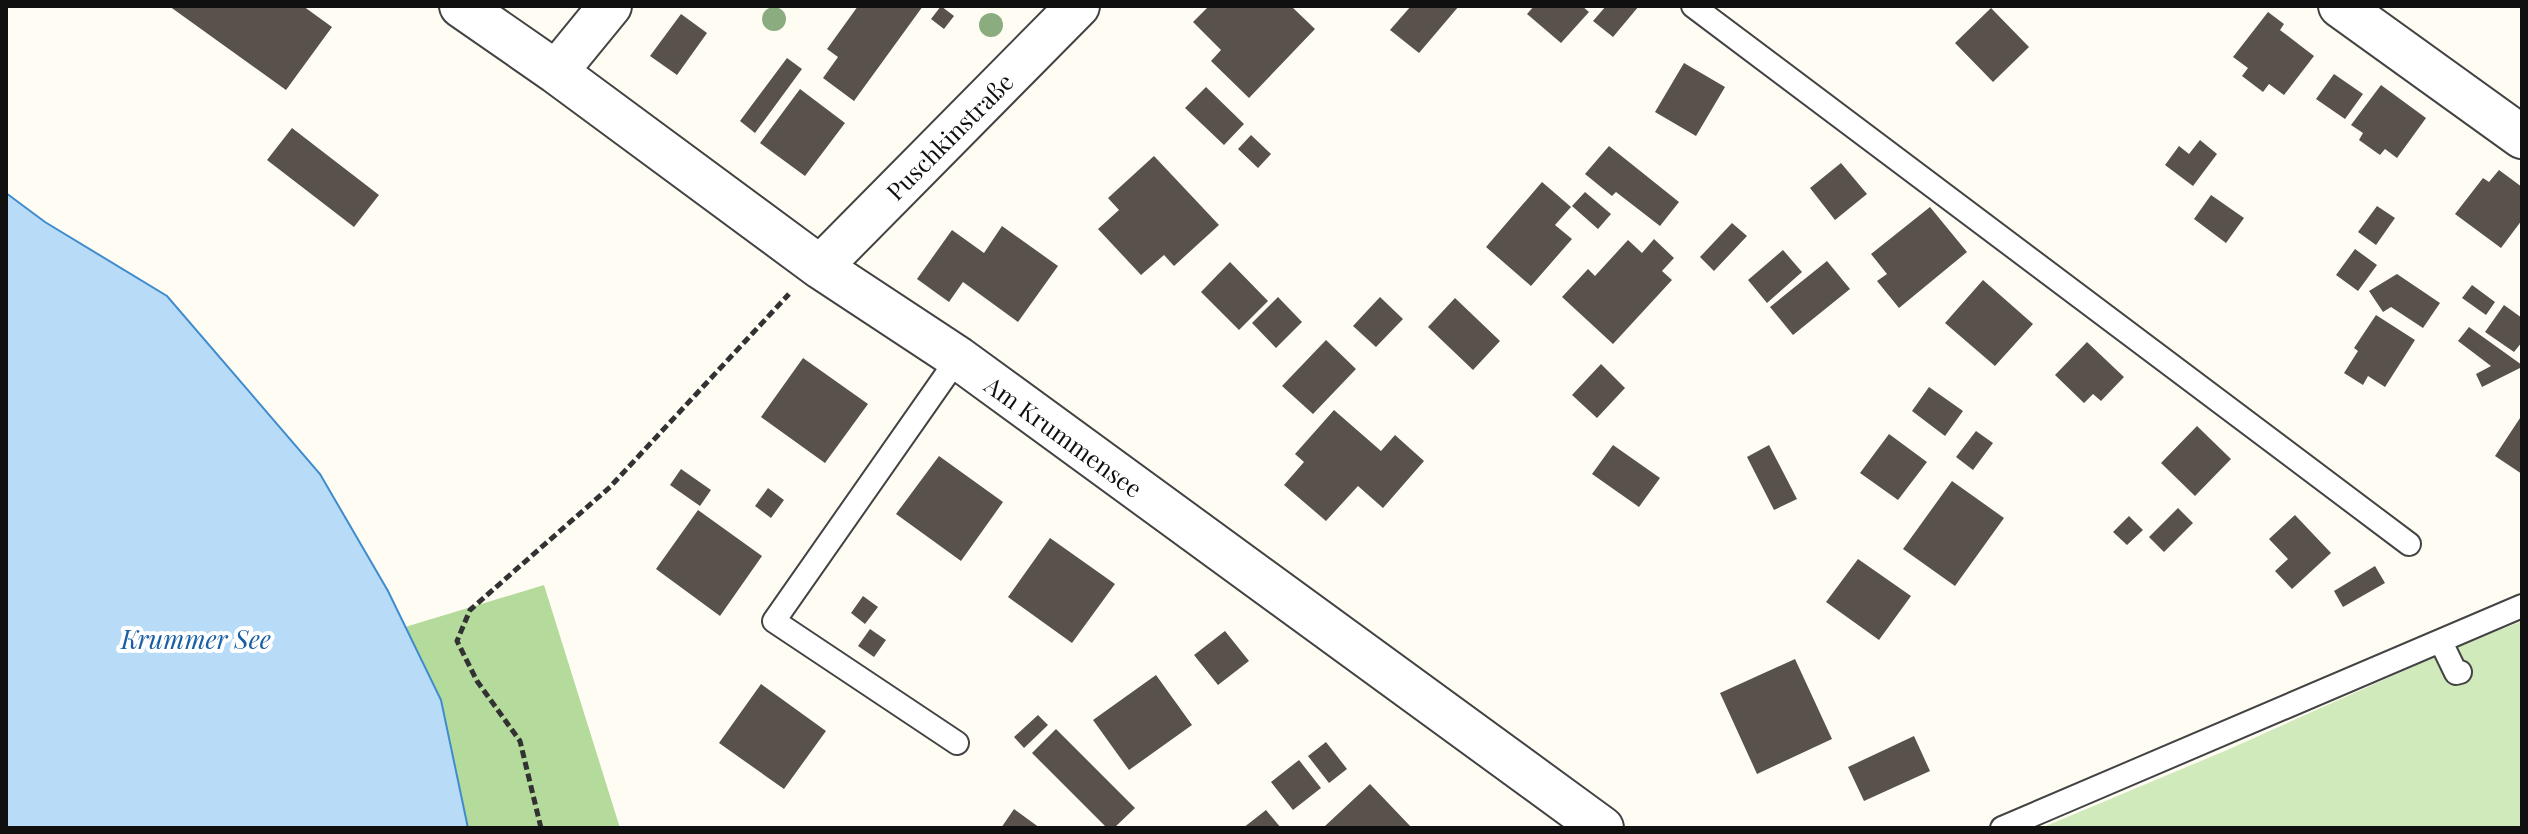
<svg xmlns="http://www.w3.org/2000/svg" width="2528" height="834" viewBox="0 0 2528 834" font-family="'Playfair Display',serif">
<rect width="100%" height="100%" fill="#fffdf3"/>
<path fill="#d1eabc" d="M2522 621V828H2041L2227 750 2448 651Z"/>
<path fill="#b4db9b" d="M544 585 620 828H468L441 700 405 627Z"/>
<path fill="#b8dbf7" stroke="#3e8cce" stroke-width="2" d="M6 193 45 222 167 296 320 474 388 591 441 700 468 828H6Z"/>
<path fill="#59524c" d="M169 6H303L332 27 286 90Z
M858 6H923L854 101 823 78 838 57 827 49Z
M941 6 954 16 944 29 931 19Z
M1209 6H1291L1315 29 1249 98 1211 61 1221 50 1193 22Z
M1411 6H1459L1419 53 1390 30Z
M1534 6H1582L1589 12 1561 43 1527 14Z
M1606 6H1639L1613 37 1593 21Z
M1991 8 2029 47 1993 82 1955 43Z
M2268 12 2284 24 2280 30 2314 56 2284 95 2269 84 2263 92 2242 76 2248 68 2233 57Z
M681 14 707 33 677 75 650 56Z
M787 58 802 69 755 133 740 121Z
M1684 63 1725 87 1696 136 1655 112Z
M2334 74 2363 94 2345 119 2316 99Z
M2381 85 2426 118 2397 158 2385 149 2380 155 2359 140 2363 133 2351 125Z
M1206 87 1244 124 1224 145 1185 108Z
M800 89 845 123 805 176 760 143Z
M292 128 379 195 354 227 267 160Z
M1251 135 1271 154 1258 168 1238 149Z
M2200 140 2217 154 2193 186 2165 165 2179 146 2189 154Z
M1609 146 1679 202 1660 226 1616 192 1612 196 1585 174Z
M1154 156 1219 225 1174 266 1164 255 1141 275 1098 229 1119 210 1108 198Z
M1841 163 1867 194 1835 220 1810 188Z
M2499 170 2522 187V220L2501 248 2455 214 2483 178 2489 182Z
M1542 182 1571 207 1555 225 1572 239 1531 286 1486 247Z
M1585 192 1611 214 1598 229 1572 206Z
M2211 195 2244 218 2226 243 2194 219Z
M2377 206 2395 218 2376 245 2358 232Z
M1930 207 1967 252 1899 308 1877 281 1887 274 1871 254Z
M1732 223 1747 236 1714 271 1700 257Z
M1002 226 1058 266 1018 322 963 282 949 302 917 279 952 230 984 253Z
M1654 239 1674 258 1662 271 1672 280 1613 344 1562 297 1588 269 1595 276 1628 240 1642 253Z
M2355 249 2377 265 2358 291 2336 275Z
M1783 250 1802 272 1767 303 1748 280Z
M1827 261 1850 289 1793 335 1770 307Z
M1230 262 1268 301 1239 330 1201 292Z
M2397 274 2440 303 2423 328 2391 307 2383 312 2369 291Z
M1983 280 2033 324 1995 366 1945 323Z
M2472 285 2495 302 2486 315 2462 298Z
M1278 297 1302 322 1276 348 1252 323Z
M1380 297 1403 319 1376 347 1353 326Z
M1455 298 1500 341 1473 370 1428 327Z
M2504 305 2522 318V342L2514 352 2485 332Z
M2376 315 2415 340 2385 387 2368 376 2363 385 2344 373 2358 351 2354 348Z
M2469 327 2522 365V367L2482 387 2476 374 2491 366 2458 341Z
M1326 340 1356 369 1313 414 1282 386Z
M2087 342 2124 377 2101 401 2093 394 2084 403 2055 375Z
M803 358 868 404 825 463 761 417Z
M1601 364 1625 388 1597 418 1572 395Z
M1929 387 1963 411 1945 436 1912 411Z
M1334 410 1381 451 1395 435 1424 461 1383 508 1358 486 1326 521 1284 485 1304 462 1295 454Z
M2522 415V474L2495 456Z
M2197 426 2231 459 2195 496 2161 463Z
M1976 431 1993 443 1973 470 1956 457Z
M1889 434 1927 462 1898 500 1860 473Z
M1613 445 1660 478 1639 507 1592 474Z
M1769 445 1797 499 1774 510 1747 457Z
M939 456 1003 502 961 561 896 514Z
M681 469 711 490 700 506 670 485Z
M1952 481 2004 518 1955 586 1903 549Z
M768 488 784 500 771 518 755 506Z
M2178 508 2193 523 2164 552 2149 537Z
M698 510 762 556 720 616 656 569Z
M2295 515 2331 553 2292 589 2275 571 2288 559 2269 539Z
M2129 516 2143 530 2127 545 2113 532Z
M1050 538 1115 584 1072 643 1008 597Z
M1858 559 1911 596 1879 640 1826 602Z
M2375 566 2385 583 2343 607 2334 591Z
M863 596 878 607 865 624 851 613Z
M870 629 886 640 874 657 858 646Z
M1225 631 1249 661 1218 685 1194 655Z
M1795 659 1832 739 1757 774 1720 693Z
M1156 675 1192 725 1129 770 1093 720Z
M761 684 826 731 784 789 719 743Z
M1038 715 1048 725 1024 748 1014 737Z
M1056 729 1135 808 1114 828H1107L1032 753Z
M1914 736 1930 771 1864 801 1848 767Z
M1326 742 1347 769 1329 783 1308 756Z
M1299 760 1321 788 1293 810 1271 782Z
M1370 784 1412 828 1325 826Z
M1014 809 1040 828H1001Z
M1266 810 1281 828H1243Z"/>
<g fill="none" stroke-linecap="round" stroke-linejoin="round">
<defs>
<path id="service" d="M1693 6 2409 544
M2441 642 2456 673 2460 672
M957 743 774 621 958 358
M2002 828 2522 606"/>
<path id="minor" d="M461 6 556 72 820 267 958 358 1602 828
M2340 6 2522 137
M556 72 610 6
M820 267 1078 6"/>
</defs>
<use href="#service" stroke="#434343" stroke-width="26"/>
<use href="#minor" stroke="#434343" stroke-width="46"/>
<path stroke="#323232" stroke-width="5" stroke-dasharray="8 4" stroke-linecap="butt" d="M541 828 520 741 477 681 457 641 470 610 610 487 789 294"/>
<use href="#service" stroke="#fff" stroke-width="22"/>
<use href="#minor" stroke="#fff" stroke-width="42"/>
</g>
<g fill="#8aac7e">
<circle cx="774" cy="19" r="12"/>
<circle cx="991" cy="25" r="12"/>
</g>
<g text-anchor="middle" dominant-baseline="central" stroke-width="8" stroke-linejoin="round" paint-order="stroke">
<g font-size="24" fill="#101010" stroke="#fff">
<text transform="translate(949 136) rotate(-45)">Puschkinstraße</text>
<text transform="translate(1064 436) rotate(36)">Am Krummensee</text>
</g>
<g font-size="26" font-style="italic" fill="#175ea4" stroke="#fff">
<text x="196" y="638">Krummer See</text>
</g>
</g>
<rect width="2528" height="834" fill="none" stroke="#101010" stroke-width="16"/>
</svg>
